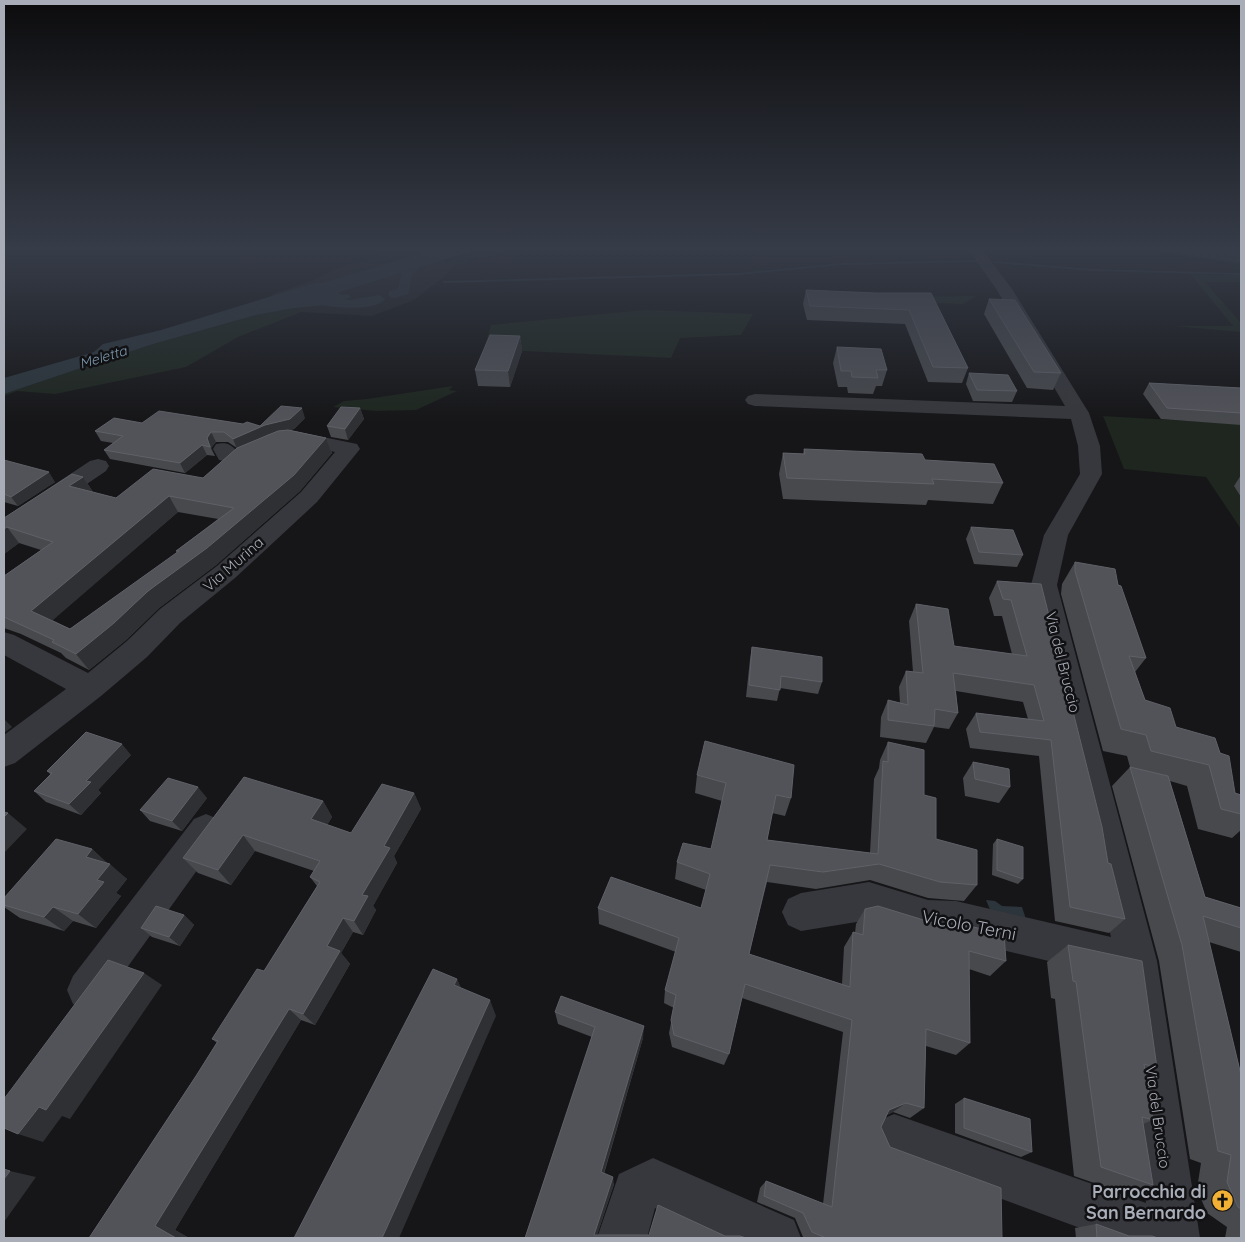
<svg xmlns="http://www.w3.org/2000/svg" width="1245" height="1242" viewBox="0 0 1245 1242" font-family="Quicksand,sans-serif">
<rect width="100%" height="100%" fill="#161618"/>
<path fill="#222225" d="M416 248H423L454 266 445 276 414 300 372 316 301 312 271 295 313 280 340 267 389 253Z"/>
<path fill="#1e261f" d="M488 248H535L483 257 454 266 446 261Z
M1134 248H1193L1241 255V265Z
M1191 275H1241V282H1205L1241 323V332L1173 326H1233Z
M976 296 963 304 865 301 867 297Z
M294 308 301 312 238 337 186 367 55 394 17 391 4 396V394L150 345 256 315Z
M645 310 753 314 741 335 680 338 671 358 484 349 491 325Z
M453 386 449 390 457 391 416 410 377 411 333 407 344 401 367 399Z
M1103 416 1241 424V529L1206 477 1124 469Z"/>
<path fill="#2c353c" d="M318 282 342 295 347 294 352 297 342 300 338 299 323 305 294 308 256 315 150 345 4 394V378L94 352 103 344 161 330Z
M986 900 995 901 1002 906 1022 907 1028 925 994 919Z"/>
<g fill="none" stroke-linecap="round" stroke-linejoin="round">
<path fill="#2c353c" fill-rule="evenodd" d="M977 260H978V262L843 265 738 275 444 283 442 282 444 281 738 273 843 263Z
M993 261 1092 269 1241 273V275L1092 271 994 263H993Z"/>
<path fill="#2c353c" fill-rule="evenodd" d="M424 256 430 259 412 274 408 294 394 298 390 297 388 294 390 291 398 289 402 271Z
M303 294 351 300 379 295 385 299C371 315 318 305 299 301L297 298Z"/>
<path fill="#2c353c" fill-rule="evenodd" d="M440 248H471L469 252 287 308 279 309 271 308 268 303 271 298Z
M1169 248H1221L1241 251V263L1178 254 1171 252Z"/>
<path fill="#37383d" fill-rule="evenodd" d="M967 248H981L1012 289 1089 413 1100 446 1102 474 1068 535 1057 585 1157 961 1200 1238H1107L878 1153 871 1137 878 1121 894 1114 1146 1203 1118 968 1104 974 956 939 928 938 869 920 801 931 788 925 782 912 788 899 801 893 869 882 928 900 956 901 1111 937 1031 585 1044 535 1080 474 1078 446 1071 419 755 406 748 404 745 400 748 396 755 394 1065 406 997 290Z
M294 431 357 444 360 449 317 502 235 578 180 623 147 657 101 696 15 763 4 767V735L66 689 4 655V632L14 635 88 673 127 641 160 609 217 566 301 492 335 452 294 443 283 445 239 464 219 460 213 449 216 444C227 442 230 444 237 451L270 436Z
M98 459 106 461 109 466 106 471 13 534 4 537V518L90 461Z
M206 814 218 819 224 830 218 841 101 1004 87 1010 73 1004 67 990 73 976 194 819Z
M653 1158 794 1220 801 1238H721L655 1208 647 1238H597L619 1174Z"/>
</g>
<path fill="#47494d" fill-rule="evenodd" d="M806 290 876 293H931L968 368 962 383 928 382 905 324 807 320 803 304Z
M989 299 1061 373 1053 390 1027 388 984 314Z
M520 336 522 351 510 387 478 386 475 370Z
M837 347 887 370 882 386H876L873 394 848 393 847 387H838L833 363Z
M969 373 1017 391 1012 402 973 401 966 384Z
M1149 383 1241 388V425L1161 419 1143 394Z
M360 408 364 419 348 440 331 437 327 426Z
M305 418 294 429 290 430 326 438 332 453 300 491 216 565 159 608 126 640 89 670 66 658 61 653 21 634 4 628V576L41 550 19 543 4 554V518L83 477 93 492 116 498 203 478 237 448 228 442H216L211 448 215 456 207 455 185 473 110 459 104 450 113 443 101 441 95 431 142 423 243 424 260 426ZM178 512 218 519 176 551 177 553 70 629 52 620Z
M804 449 925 460 1003 483 993 504 928 500 926 505 783 499 779 474 783 453 803 454Z
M4 460 55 482 18 506 4 502Z
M1241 475V497L1234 486Z
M971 527 1023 555 1017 567 974 564 966 539Z
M1075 562 1118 585 1146 658 1135 672 1145 700 1176 727 1220 753 1235 793 1241 795V830L1232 838 1198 829 1187 786 1170 781 1205 897 1241 908V952L1209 942 1241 1075V1238H1225L1227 1227 1207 1213 1197 1189 1201 1163 1190 1159 1159 961 1112 786 1130 767 1127 756 1103 751 1061 594 1062 584Z
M997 581 1041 584 1108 863 1125 919 1109 933 1055 921 1039 756 970 748 966 729 976 713 1028 719 1023 702 956 691 958 713 949 729 934 727 926 743 880 737 881 717 888 700 900 703 899 687 906 671 913 672 909 621 916 604 954 646 1012 654 1002 616H994L989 598Z
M752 647 822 682 818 694 780 688 777 701 746 697 750 659Z
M888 742 924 795 936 839 977 885 964 901 928 898 870 880 816 889 767 882 749 954 842 984 844 947 853 932 855 933 856 924 865 909 1006 961 990 976 969 969 970 1043 956 1055 926 1046 924 1108 910 1118 893 1112 887 1115 881 1127 890 1147 1002 1238H806L803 1237 795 1218 757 1202 760 1188 766 1181 823 1204 843 1032 742 998 729 1054 724 1065 672 1047 669 1033 674 1008 664 1003 665 990 676 952 599 924 598 908H701L706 890 675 879 677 862 711 849 722 801 695 793 697 775 791 798 785 816 772 813 767 840 870 853 874 779 879 768 880 760Z
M131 755 98 790 101 793 81 815 46 802 34 791 51 775 47 771Z
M973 762 1010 787 999 803 965 796 963 778Z
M414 793 421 809 394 856 397 863 373 906 376 910 363 935 353 932 341 953 350 964 315 1025 301 1020 175 1230 189 1238H89L196 1076 217 1043 212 1039 264 971 317 886 310 877 314 871 255 851 231 885 198 873 183 858 323 801 332 817 327 825 351 833Z
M207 798 182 831 150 821 140 810Z
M997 839 1023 879 1018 884 992 875 993 844Z
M92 849 107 863 127 879 116 893 121 896 96 928 73 921 64 931 20 918 4 907V908V898Z
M184 915 194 925 180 946 152 937 141 928Z
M1068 945 1157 1068 1145 1074 1153 1120 1143 1124 1153 1185 1123 1193 1074 1176 1055 999 1051 998 1047 962Z
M555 1012 643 1038 604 1174 614 1184 597 1235 725 1236 525 1238 592 1037 558 1024Z
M964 1098 1032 1152 1021 1157 955 1133V1104Z
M1096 1224 1129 1236 1158 1238H1076L1075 1228Z"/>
<path fill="#2f3033" d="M520 336 522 351 510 387 508 371Z
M302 408 305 418 294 429 269 434 237 449 233 439Z
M360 408 364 419 348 440 345 429Z
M211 432 216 442 211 448 215 456 207 438Z
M326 438 332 453 300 491 216 565 159 608 126 640 89 670 76 654Z
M202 445 207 455 185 473 180 463Z
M49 472 55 482 18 506 11 497Z
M83 477 93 492 69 486Z
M169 496 178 512 45 627 31 611Z
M7 527 19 543 4 554V529Z
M4 719 12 727 4 733Z
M122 744 131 755 98 790 101 793 81 815 69 804 86 781Z
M198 787 207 798 182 831 172 821Z
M414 793 421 809 394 856 397 863 373 906 376 910 363 935 354 921 362 895 384 846Z
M323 801 332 817 321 835 311 819Z
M8 813 27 829 4 853V817Z
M243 835 255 851 231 885 218 870Z
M92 849 109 865 86 857Z
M110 864 127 879 116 893 121 896 96 928 78 914 97 880Z
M53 907 73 921 64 931 44 917Z
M184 915 194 925 180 946 169 937Z
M343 918 353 932 341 953 350 964 315 1025 303 1014 327 946Z
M144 973 162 985 70 1119 62 1116 43 1142 18 1134 39 1107Z
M457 979 465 996 454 985Z
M490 1000 496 1016 399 1238H382Z
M289 1009 301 1020 175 1230 189 1238H176L155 1226Z
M644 1026 643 1038 602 1179 601 1172Z
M906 1103 893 1112 877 1119 889 1110Z
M10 1171 36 1177 4 1222V1179Z
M613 1177 614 1184 596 1238 594 1235Z"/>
<path fill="#525359" stroke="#5f6168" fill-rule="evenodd" d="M806 290 876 293H931L968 368 933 367 909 310 810 306Z
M989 299 1015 300 1061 373 1034 372Z
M490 335 520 336 508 371 475 370Z
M837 347 881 349 887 370H876L878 378 852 377 851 371H841Z
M969 373 1008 375 1017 391 977 390Z
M1149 383 1241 388V413L1167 408Z
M281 406 302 408 290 419 265 425 233 439 224 432H211L207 438 210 447 202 445 180 463 104 450 123 436 95 431 114 418 142 423 159 411 243 424 247 422 260 426Z
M341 407 360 408 345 429 327 426Z
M288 430 326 438 294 475 207 548 148 591 114 623 76 654 52 642 54 640 4 617V576L53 542 7 527 4 529V518L72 474 83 477 69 486 116 498 153 469 203 478 237 448 278 431ZM169 496 234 508 176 551H179L70 629 31 611Z
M804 449 922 454 925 460 994 464 1003 483 932 479 934 484 787 478 783 453 805 454Z
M4 460 49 472 11 497 4 494Z
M971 527 1013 530 1023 555 979 552Z
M1075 562 1115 569 1118 585 1121 586 1146 658 1129 656 1145 700 1170 708 1176 727 1215 738 1220 753 1229 756 1235 793 1241 795V814L1221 809 1209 765 1151 751 1146 735 1121 729 1075 571Z
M997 581 1041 584 1102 827 1108 863 1111 864 1125 919 1070 907 1051 740 980 732 976 713 1044 721 1034 685 953 673 958 713 935 709 934 726 888 720V700L908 705 906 671 923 673 916 604 948 609 954 646 1027 656 1011 600 1003 599Z
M752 647 822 657V682L781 676 780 690 749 685Z
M86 732 122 744 86 781 91 782 69 804 34 791 52 773 47 771Z
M705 741 794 765 791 798 776 795 767 840 878 854 883 761 888 762V742L924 750V795L936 798V839L977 850V885L940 882 879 864 823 872 770 865 749 954 850 987 853 932 863 935 865 909 878 906 940 925 969 926 1004 934 1006 961 969 951 970 1043 926 1029 924 1108 906 1103 889 1110 881 1127 890 1147 1001 1188 1002 1238H826L812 1232 803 1213 764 1196 766 1181 832 1207 852 1020 745 984 729 1054 674 1035 671 1020 676 995 665 990 679 938 598 908 611 877 701 908 710 874 677 862 683 843 711 849 726 783 697 775Z
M973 762 1009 769 1010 787 975 779Z
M1130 767 1168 776 1205 897 1241 908V928L1203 916 1241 1075V1209L1238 1207 1227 1182 1231 1155 1218 1151 1182 945Z
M244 777 323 801 311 819 351 833 382 784 414 793 384 846 390 848 362 895 368 896 354 921 343 918 327 946 340 951 303 1014 289 1009 155 1226 176 1238H89L196 1076 218 1041 212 1039 257 969 264 971 320 882 310 877 320 861 243 835 218 870 183 858Z
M168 778 198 787 172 821 140 810Z
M4 812 8 813 4 817Z
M56 839 92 849 86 857 110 864 97 880 104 882 78 914 53 907 44 917 4 905V898Z
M997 839 1023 847V879L997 870Z
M156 906 184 915 169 937 141 928Z
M1068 945 1142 961 1157 1068 1144 1064 1153 1120 1142 1117 1153 1185 1101 1167 1076 982 1073 981Z
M108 960 144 973 46 1110 39 1107 18 1134 4 1128V1099Z
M433 969 457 979 454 985 490 1000 382 1238H294Z
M561 996 644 1026 601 1172 613 1177 594 1235H649L658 1205 725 1236H740L746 1238H525L595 1027 555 1012Z
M964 1098 1030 1119 1032 1152 964 1128Z
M4 1169 10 1171 4 1179Z
M1096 1224 1129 1236H1152L1158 1238H1097Z"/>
<linearGradient id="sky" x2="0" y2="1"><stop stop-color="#0c0c0d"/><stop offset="0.59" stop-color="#363c48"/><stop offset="1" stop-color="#363c48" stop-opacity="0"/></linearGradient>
<rect width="1245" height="422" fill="url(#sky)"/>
<defs>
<symbol id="church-disc" viewBox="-11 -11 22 22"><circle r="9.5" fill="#f2b134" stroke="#111113"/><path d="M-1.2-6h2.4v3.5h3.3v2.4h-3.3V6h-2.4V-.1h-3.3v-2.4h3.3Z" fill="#111"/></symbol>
</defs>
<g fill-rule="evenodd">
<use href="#church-disc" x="1210" y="1188" width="25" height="25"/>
</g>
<g text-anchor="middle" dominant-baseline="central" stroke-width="5" stroke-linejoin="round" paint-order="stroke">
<g font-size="14" font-style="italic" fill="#7f9bb3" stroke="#111113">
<text transform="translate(103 357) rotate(-17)">Meletta</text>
</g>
<g font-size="15" fill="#a8adb8" stroke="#111113">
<text transform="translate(233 564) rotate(-41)">Via Murina</text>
<text transform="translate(1063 662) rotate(76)">Via del Bruccio</text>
<text transform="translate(1158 1117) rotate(82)">Via del Bruccio</text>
</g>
<g font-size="18" fill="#a8adb8" stroke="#111113">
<text transform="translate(969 925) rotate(11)">Vicolo Terni</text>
</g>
<g font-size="18" font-weight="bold" fill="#a8adb8" stroke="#111113" text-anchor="end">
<text x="1206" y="1191">Parrocchia di<tspan x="1206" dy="21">San Bernardo</tspan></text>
</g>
</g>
<rect width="1245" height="1242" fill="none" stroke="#a8adb8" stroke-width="10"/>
</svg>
